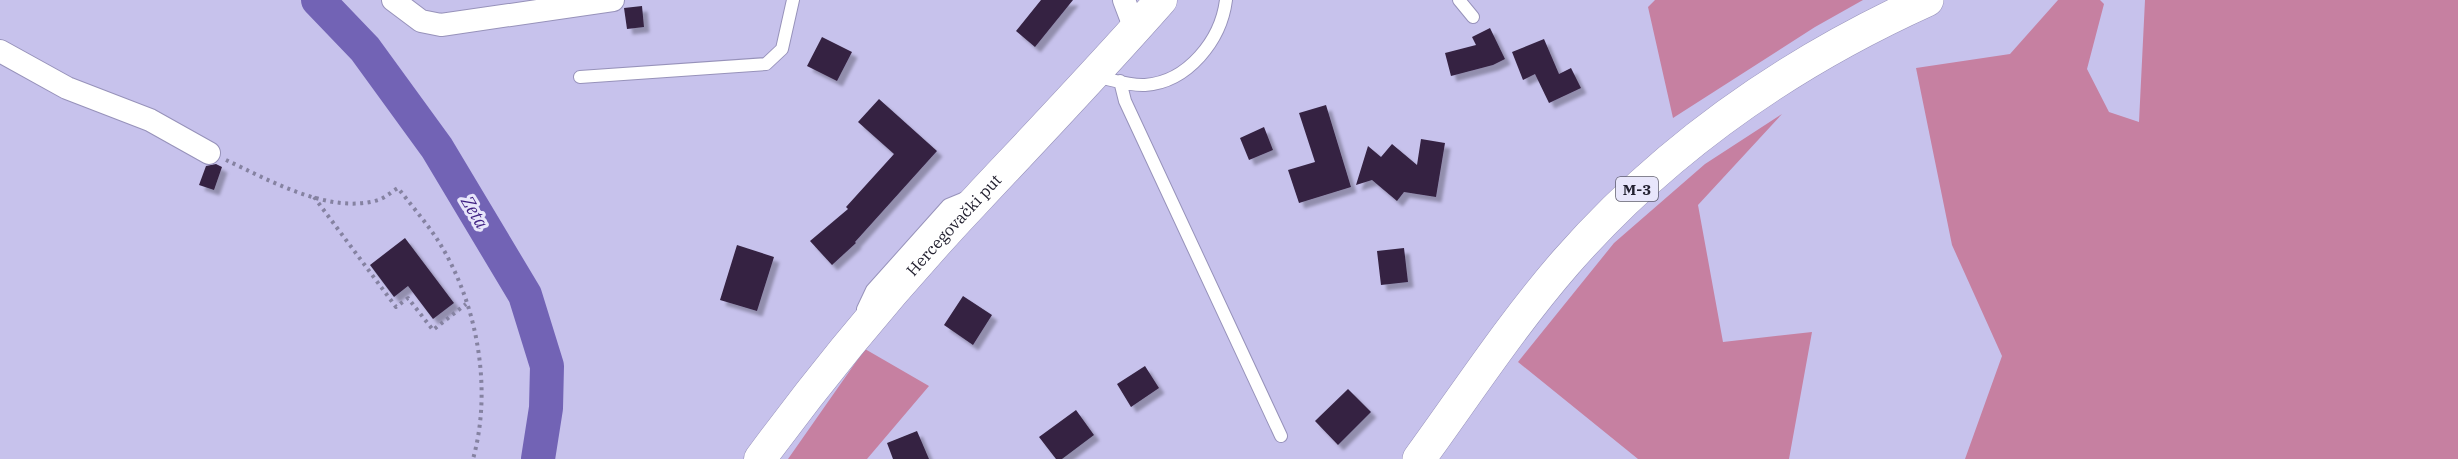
<svg xmlns="http://www.w3.org/2000/svg" width="2458" height="459" viewBox="0 0 2458 459" font-family="'IBM Plex Serif',serif">
<defs>
<filter id="shadow"><feDropShadow dx="5.5" dy="5.5" stdDeviation="1.5" flood-color="#0004"/></filter>
</defs>
<rect width="100%" height="100%" fill="#c7c2ec"/>
<path fill="#c680a1" d="M1655 0H1863L1815 27 1673 118 1648 7Z
M2058 0H2100L2104 4 2087 69 2109 112 2139 122 2145 0H2458V459H1965L2002 356 1952 245 1916 68 2010 54Z
M1782 114 1698 205 1723 342 1812 332 1789 459H1638L1518 362 1614 243 1705 164Z
M865 349 929 386 867 459H788Z"/>
<g fill="none" stroke-linecap="round" stroke-linejoin="round">
<path stroke="#7263b5" stroke-width="34" d="M318 0 365 49 437 148 525 295 547 366 546 408 538 459"/>
</g>
<path fill="#352342" filter="url(#shadow)" d="M1041 0H1073L1035 47 1016 31Z
M642 6 644 27 627 29 624 8Z
M1490 28 1505 59 1493 65 1451 76 1445 53 1476 45 1472 37Z
M822 37 852 52 837 81 807 66Z
M1544 39 1559 74 1571 68 1581 88 1549 103 1535 74 1523 80 1512 52Z
M879 99 937 151 855 242 856 243 832 265 810 241 848 209 846 207 894 154 858 122Z
M1326 105 1351 187 1299 203 1288 170 1315 162 1299 113Z
M1264 127 1273 150 1249 160 1240 138Z
M1421 139 1445 143 1436 197 1404 192 1397 201 1372 180 1356 185 1368 146 1381 157 1392 144 1417 165Z
M216 164 222 167 214 190 199 185 206 166Z
M405 238 454 303 433 319 408 286 394 297 370 265Z
M737 245 774 257 757 311 720 300Z
M1404 248 1408 282 1381 285 1377 251Z
M963 296 992 315 973 345 944 325Z
M1145 366 1159 388 1131 407 1117 384Z
M1348 389 1371 412 1338 445 1315 421Z
M1076 410 1094 435 1062 459H1056L1039 437Z
M917 431 929 459H893L887 443Z"/>
<g fill="none" stroke-linecap="round" stroke-linejoin="round">
<defs>
<path id="service" d="M1459 0 1473 17
M1094 76C1110 79 1129 86 1145 85 1188 82 1221 40 1226 0
M580 77 766 64 782 49 793 0
M1120 81 1125 101 1281 436
M863 309 872 290 948 205 965 198"/>
<path id="minor" d="M393 0 421 21 441 25 613 0
M1124 0 1135 29
M0 51 67 88 150 120 209 153"/>
<g id="secondary">
<path id="s1" d="M760 459C827 368 901 279 979 197 1040 132 1102 67 1161 0"/>
</g>
<path id="primary" d="M1419 459C1467 393 1512 324 1566 262 1665 149 1790 62 1927 0"/>
</defs>
<use href="#service" stroke="#9792ba" stroke-width="14"/>
<use href="#minor" stroke="#9792ba" stroke-width="24"/>
<use href="#secondary" stroke="#9792ba" stroke-width="33"/>
<use href="#primary" stroke="#9792ba" stroke-width="34"/>
<path stroke="#8582a1" stroke-width="4" stroke-dasharray="3 4.5" stroke-linecap="butt" d="M226 160C269 180 330 215 378 200 385 198 391 192 398 188 411 205 425 221 437 239 477 301 493 388 473 459
M314 197 396 307 408 298 433 330 466 304"/>
<use href="#service" stroke="#fff" stroke-width="12"/>
<use href="#minor" stroke="#fff" stroke-width="22"/>
<use href="#secondary" stroke="#fff" stroke-width="32"/>
<use href="#primary" stroke="#fff" stroke-width="33"/>
</g>
<g text-anchor="middle" dominant-baseline="central" stroke-width="6" stroke-linejoin="round" paint-order="stroke">
<rect fill="#e8e6fb" stroke="#5e5c6d" stroke-width="1.5" x="1616" y="177" width="42" height="24" rx="4.5"/>
<g font-size="15" font-weight="bold" fill="#232130">
<text x="1637" y="189">M-3</text>
</g>
<g font-size="16" fill="#232130" stroke="#e8e6fb">
<text stroke="none"><textPath href="#s1" startOffset="304">Hercegovački put</textPath></text>
</g>
<g font-size="18" font-style="italic" fill="#3e1f82" stroke="#e8e6fb">
<text transform="translate(475 212) rotate(59)">Zeta</text>
</g>
</g>
</svg>
